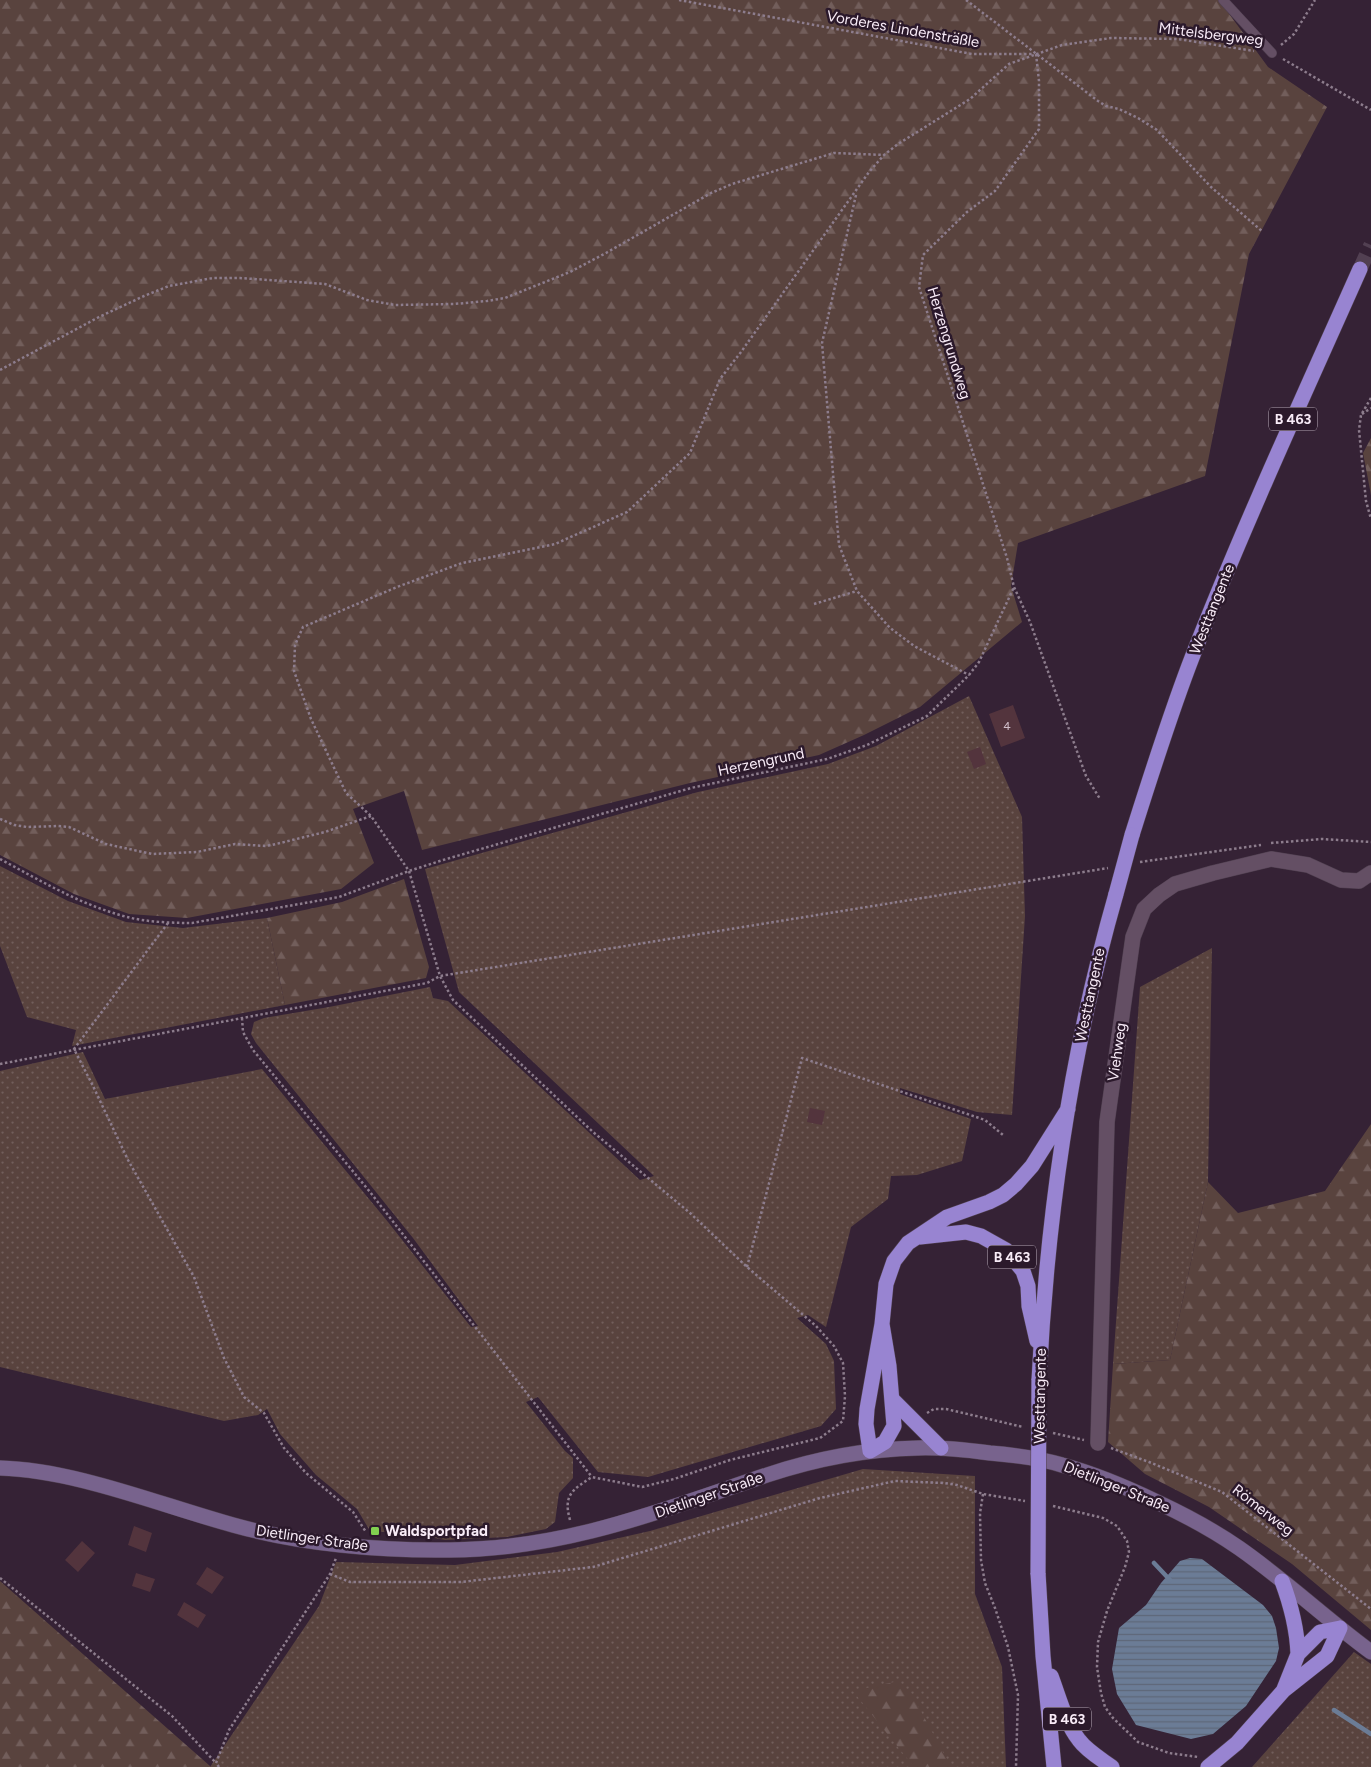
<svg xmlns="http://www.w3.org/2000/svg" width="1371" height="1767" viewBox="0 0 1371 1767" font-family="Figtree,sans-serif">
<defs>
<pattern id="grass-dots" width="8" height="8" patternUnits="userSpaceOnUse" patternTransform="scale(1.25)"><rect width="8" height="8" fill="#59433e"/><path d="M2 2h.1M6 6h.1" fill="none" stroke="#725e5b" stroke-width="1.8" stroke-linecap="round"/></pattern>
<pattern id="forest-firs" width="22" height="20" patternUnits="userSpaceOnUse" patternTransform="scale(1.25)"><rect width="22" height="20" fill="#59433e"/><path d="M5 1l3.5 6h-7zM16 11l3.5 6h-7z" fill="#725e5b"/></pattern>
<pattern id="water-rules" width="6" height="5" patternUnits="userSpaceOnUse" patternTransform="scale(1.25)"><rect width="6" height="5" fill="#6b7c96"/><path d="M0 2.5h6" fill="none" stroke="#5e6678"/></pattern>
</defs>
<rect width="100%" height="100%" fill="#352235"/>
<path fill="url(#grass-dots)" d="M969 696 1022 817 1025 916 1012 1115 977 1112 900 1088V1094L971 1119 962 1161 917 1175 891 1176 888 1199 851 1227 826 1327 808 1315 797 1318 826 1344 834 1361 836 1409 821 1426 648 1477 598 1472 538 1397 526 1402 565 1451 573 1458V1478L559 1493 555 1522 546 1529 507 1537 445 1540 414 1534 370 1531 357 1509 316 1475 280 1434 267 1409 258 1415 224 1421 0 1367V1071L83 1052 105 1099 262 1069 388 1222 471 1327 478 1326 413 1238 256 1043 251 1034 254 1022 264 1018 329 1007 430 987 433 998 448 1001 640 1180 654 1176 459 992 425 869 698 792 828 764 876 746Z
M0 866 68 901 126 922 183 928 267 918 285 1005 72 1046 76 1030 27 1017 0 946Z
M1212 948 1208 1182 1170 1360 1113 1364 1140 987Z
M863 1469 975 1476V1594L1002 1667 1006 1767H210L319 1606 336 1562 455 1565 557 1552 650 1531Z
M1354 1652 1371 1664V1767H1252Z"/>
<path fill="url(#forest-firs)" d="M0 0H1219L1268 67 1327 107 1249 254 1205 476 1018 543 1011 586 1022 622 920 707 864 735 819 755 690 783 422 850 404 791 353 809 374 863 341 889 187 918 129 914 74 894 0 855Z
M1371 438V495L1363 453Z
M404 879 429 967 426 978 285 1005 267 918 342 902Z
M1371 1124V1630L1292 1564 1209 1507 1145 1474 1108 1442 1113 1364 1170 1360 1208 1182 1238 1213 1325 1191Z
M0 1581 210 1766V1767H0Z
M894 1682 911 1693 951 1767H914L853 1691Z"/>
<path fill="url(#water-rules)" d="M1190 1558 1202 1559 1263 1605 1272 1616 1276 1628 1279 1648 1276 1661 1246 1706 1213 1734 1191 1739 1136 1725 1117 1694 1112 1669 1119 1628 1146 1605 1161 1583 1180 1561Z"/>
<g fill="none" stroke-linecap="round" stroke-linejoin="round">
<path stroke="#6b7c96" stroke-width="4.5" d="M1154 1563 1170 1580
M1334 1710 1371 1734"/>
</g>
<path fill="#53343d" d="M1013 705 1025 738 1001 747 989 714Z
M980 747 986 764 974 769 967 752Z
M810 1108 825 1111 822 1125 807 1122Z
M134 1526 152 1533 146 1552 128 1545Z
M82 1541 95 1553 78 1572 65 1560Z
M207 1567 224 1577 212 1594 196 1584Z
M136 1573 155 1579 150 1592 132 1586Z
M184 1602 206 1615 198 1628 177 1615Z"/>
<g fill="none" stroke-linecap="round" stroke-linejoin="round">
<path stroke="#524052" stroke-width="15" stroke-dasharray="15 8" stroke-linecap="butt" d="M1360 269 1371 245"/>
<defs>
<path id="service" d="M1223 0 1272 53"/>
<path id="minor" d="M1098 1443 1107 1122 1133 937 1144 909 1159 895 1175 884 1213 873 1271 859 1308 865 1341 880 1359 881 1371 873"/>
<path id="secondary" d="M0 1468C75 1470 160 1505 233 1525 301 1544 380 1551 450 1550 566 1549 660 1511 767 1475 815 1459 867 1449 918 1448 942 1447 966 1450 990 1453 1014 1455 1039 1458 1062 1465 1095 1474 1126 1487 1157 1502 1185 1515 1213 1530 1239 1548 1285 1580 1326 1619 1371 1652"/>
<path id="trunk" d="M1132 835C1151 775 1170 714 1193 655 1244 525 1303 397 1360 269
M920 1237 966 1232 981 1236 1006 1250 1023 1271 1028 1286 1029 1306 1037 1341
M882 1324 889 1366 894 1426 885 1442 870 1451 866 1424 867 1409 882 1324 886 1284 894 1261 908 1243 947 1217 989 1202 1003 1195 1016 1184 1032 1166 1068 1109
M1039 1380C1047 1216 1071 1051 1116 894
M892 1399 941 1448
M1038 1573 1043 1656 1054 1767
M1282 1581C1291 1605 1297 1628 1298 1654
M1051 1676C1059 1697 1065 1722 1079 1740 1087 1751 1101 1759 1112 1767
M1284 1689 1298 1654 1320 1632 1340 1628
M1208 1767 1237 1743 1284 1690 1327 1656 1340 1628"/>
</defs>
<use href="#service" stroke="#514151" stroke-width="10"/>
<use href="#minor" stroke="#514151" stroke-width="16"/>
<use href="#secondary" stroke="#514151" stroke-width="16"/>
<use href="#trunk" stroke="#514151" stroke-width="16"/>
<path stroke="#8d7d8d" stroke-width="2.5" stroke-dasharray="2.5 2.5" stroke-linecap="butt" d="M679 0 972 54H1034
M966 0 1098 101 1106 106 1119 109 1138 118 1157 130 1211 187 1263 232
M1281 45 1294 34 1315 0
M1036 54 1039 81V129L995 191 967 212 923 255 919 287 1007 558 1014 587 1030 622 1086 776 1100 799
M1283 59 1371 110
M856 195 822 343 839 545 857 591 890 628 914 646 969 675
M0 370 99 317 144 296 169 286 213 278H240L325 284 367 300 395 305 454 304 487 301 505 298 570 272 606 253 711 193 732 184 834 153 884 155
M1371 398 1361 415 1359 430 1366 501 1371 519
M1362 414 1371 408
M814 604 857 591
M0 819 14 825 27 827 58 826 69 827 106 844 152 854 197 852 235 844 265 846 272 845 325 832 371 816
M1271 843 1322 839 1371 842
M0 859C41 881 81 905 127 917 147 922 171 923 192 923L339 897 409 871 443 860 691 788 827 759 867 745 927 716 969 675 979 662 1014 587
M1140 862 1261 845
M168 923 74 1049 93 1086 128 1160 194 1277 224 1358 244 1397 264 1413 284 1448 306 1473 353 1512 366 1532
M242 1018 243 1032 253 1050 370 1192 592 1477
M0 1064 427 983 440 976 1108 868
M747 1267 802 1058 985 1120 1003 1135
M927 1413 934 1409H946L1023 1427
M1053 1433 1084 1440
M1111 1448 1149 1462 1222 1492 1371 1609
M983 1494 980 1513 981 1560 985 1583 995 1608 1008 1647 1018 1695 1016 1767
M1053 1506 1103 1518 1117 1526 1127 1541 1129 1552 1125 1567 1107 1611 1098 1642 1097 1667 1101 1693 1105 1707 1113 1718 1138 1742 1169 1753 1198 1757
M570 1520C563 1495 572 1490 592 1477L642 1487 674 1479 730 1460 820 1438 843 1421 845 1396 843 1363 834 1346 816 1326 747 1267 690 1213 593 1132 453 1000 440 976 409 871 371 816 346 793 311 719 294 671 295 645 303 627 397 587 462 563 555 544 627 512 690 453 720 379 741 352 869 172 884 155 898 144 970 99 1009 64 1062 45 1111 38 1178 39 1254 51
M330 1574 350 1582H461L593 1567 820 1498 895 1481 944 1483 957 1485 983 1494 1025 1501
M0 1578 172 1716 216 1763
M219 1767 216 1763 229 1730 330 1574 336 1558"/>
<use href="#service" stroke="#644f64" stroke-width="9"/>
<use href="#minor" stroke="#644f64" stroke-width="15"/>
<use href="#secondary" stroke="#78638d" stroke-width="15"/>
<use href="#trunk" stroke="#9884d1" stroke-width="15"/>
<defs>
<path id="trunk-bridge" d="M1116 894 1132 835
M1038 1573 1039 1380"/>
</defs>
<use href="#trunk-bridge" stroke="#514151" stroke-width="16" stroke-linecap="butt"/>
<use href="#trunk-bridge" stroke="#9884d1" stroke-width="15"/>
</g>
<rect fill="#81d050" stroke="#2b192b" stroke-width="2" x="370" y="1526" width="10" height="10" rx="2.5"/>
<g text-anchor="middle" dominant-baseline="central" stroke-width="5" stroke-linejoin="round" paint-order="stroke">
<g font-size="12" fill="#cfbdc8">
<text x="1007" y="726">4</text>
</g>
<g fill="#2b192b" stroke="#baacba" stroke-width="1">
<rect x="1269" y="407.5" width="48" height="23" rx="4"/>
<rect x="988" y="1245.5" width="48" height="23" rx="4"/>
<rect x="1043" y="1707.5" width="48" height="23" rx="4"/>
</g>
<g font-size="14" font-weight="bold" fill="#f8ebf7">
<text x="1293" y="419">B 463</text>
<text x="1012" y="1257">B 463</text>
<text x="1067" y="1719">B 463</text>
</g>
<g font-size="15" fill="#f8ebf7" stroke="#2b192b">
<text transform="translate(903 29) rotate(10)">Vorderes Lindensträßle</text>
<text transform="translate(1211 34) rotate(7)">Mittelsbergweg</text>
<text transform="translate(949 343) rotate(73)">Herzengrundweg</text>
<text transform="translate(1212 609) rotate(-68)">Westtangente</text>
<text transform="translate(761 762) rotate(-12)">Herzengrund</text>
<text transform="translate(1090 995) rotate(-78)">Westtangente</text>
<text transform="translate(1117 1052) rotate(-82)">Viehweg</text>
<text transform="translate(1040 1396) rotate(-89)">Westtangente</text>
<text transform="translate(1117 1487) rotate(22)">Dietlinger Straße</text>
<text transform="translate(709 1495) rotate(-19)">Dietlinger Straße</text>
<text transform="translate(1263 1510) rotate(38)">Römerweg</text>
<text transform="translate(312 1538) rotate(8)">Dietlinger Straße</text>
</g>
<g font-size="15" font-weight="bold" fill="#f8ebf7" stroke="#2b192b" text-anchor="start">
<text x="385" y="1531">Waldsportpfad</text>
</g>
</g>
</svg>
